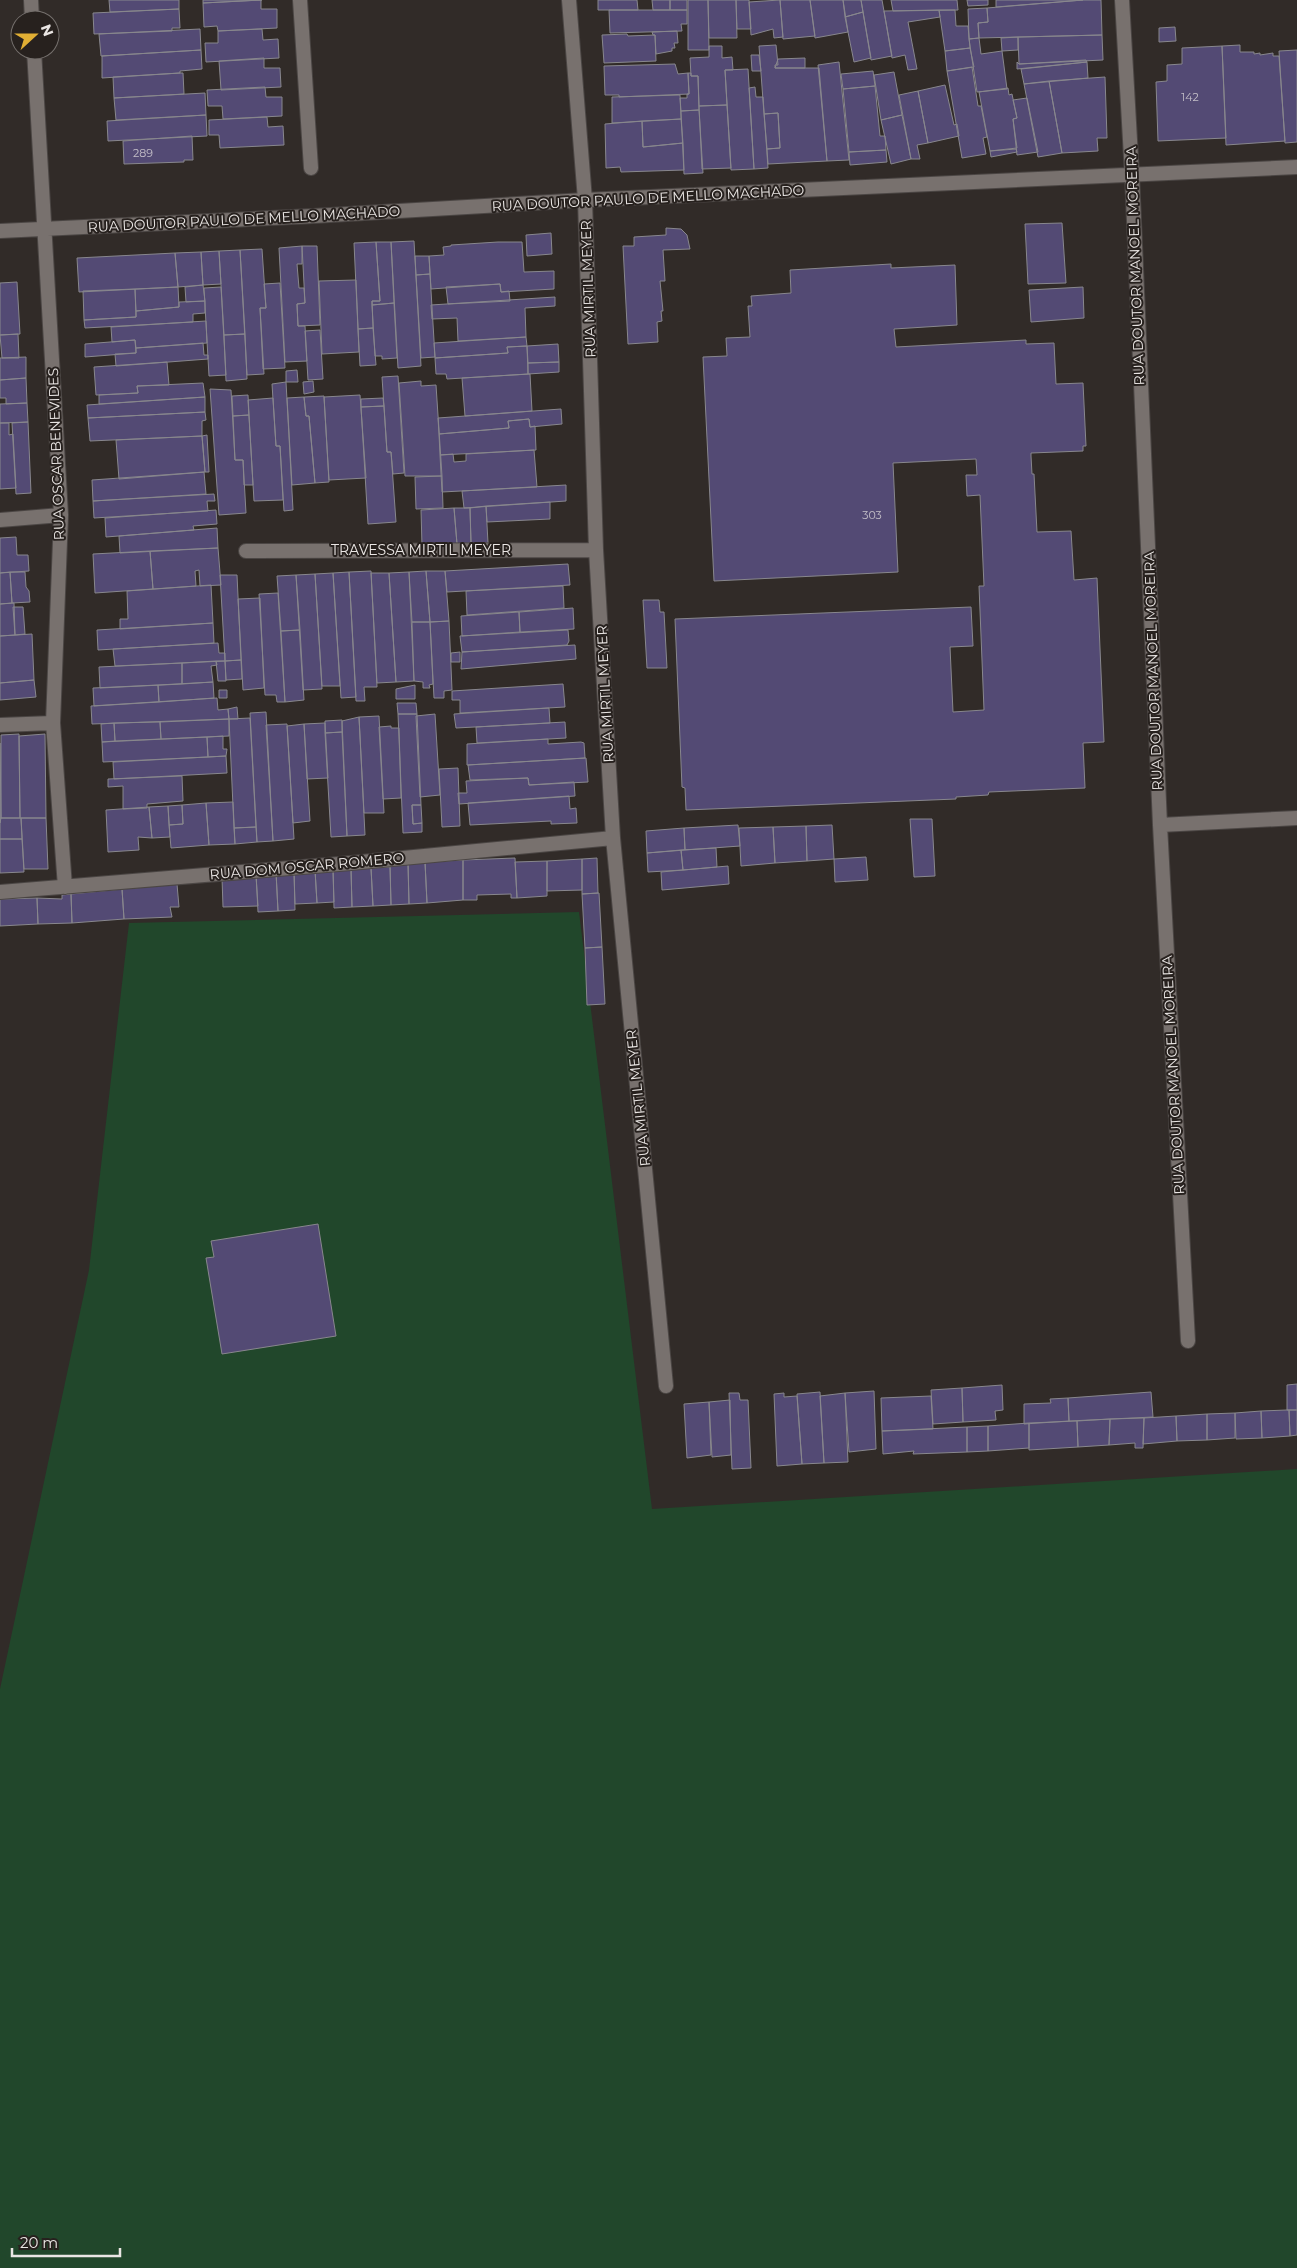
<svg xmlns="http://www.w3.org/2000/svg" width="1297" height="2268" viewBox="0 0 1297 2268" font-family="Montserrat,sans-serif">
<rect width="100%" height="100%" fill="#312b28"/>
<path fill="#21472b" d="M579 912 652 1509 1297 1469V2268H0V1689L89 1270 129 923Z"/>
<path fill="#534a74" stroke="#88878d" d="M109 0H179V9L110 12Z
M203 0H262L203 3Z
M261 0V9H277V28L218 31 217 26 204 27 203 3Z
M598 0H637L638 10H598Z
M652 0H670V10H653Z
M670 0H687V10H670Z
M688 0H708L709 50H688Z
M708 0H736L737 38H709Z
M736 0H749L751 29H737Z
M780 0 783 37 774 38 773 29 751 35 749 2Z
M780 0H810L815 36 783 39Z
M810 0H843L848 32 815 38Z
M843 0H861L863 12 845 17Z
M861 0H882L892 56 871 60Z
M891 0H957L958 10 893 11Z
M967 0H988V5L968 6Z
M996 0H1083L996 7Z
M1083 0H1101L1102 35 979 38 978 23 988 22 987 8Z
M987 8 988 22 978 23 979 38 969 39 968 9Z
M179 9 180 28H172V31L94 34 93 13Z
M609 10H687V24H681L682 31 610 33Z
M939 10 940 17 908 22 917 69 908 70 905 55 892 58 884 11Z
M939 10H955L956 26H968L970 48 945 51Z
M863 12 871 58 854 62 845 17Z
M1175 27 1176 41 1159 42V28Z
M200 29 201 50 101 56 99 34Z
M262 29 263 40 278 39 279 58 206 62 205 43H218V31Z
M677 31 678 43H674L675 48H672V51L656 54 655 35H653L652 32Z
M627 34 628 36 655 35 656 61 604 63 602 35Z
M1102 35 1103 60 1019 64 1018 37Z
M1018 37V50L1002 51 1001 38Z
M979 38 981 54 1002 51 1007 89 977 92 969 39Z
M776 45 778 65H775V68H819L827 161 768 164 767 149 780 148 778 113 764 114 759 46Z
M1240 45V52H1254V54L1260 53V55L1273 53V56H1279L1285 141 1226 145 1222 46Z
M709 46H722V58L732 57 733 70H725L727 105 699 106 698 76H691L690 58 709 57Z
M1222 46 1226 138 1158 141 1156 82 1167 81V65L1182 64V48Z
M970 48 974 67 947 71 945 51Z
M201 50 202 69 180 71V73L102 78V56Z
M1297 50V142L1285 143 1279 51Z
M751 55H759L761 71H752Z
M264 58V68H280L281 87 221 90 219 61Z
M805 58V68H775L778 59Z
M1086 60 1087 62 1017 69V62L1019 64Z
M839 62 849 160 827 161 818 65Z
M1087 62 1088 78 1024 84 1021 69Z
M675 64 678 74 688 73 689 94 619 97V95H605L604 66Z
M972 67 978 106H981L987 137 983 138 986 154 962 158 947 71Z
M748 69 754 169 731 170 725 70Z
M873 71 875 86 843 89 841 74Z
M894 72 902 115 881 120 874 75Z
M180 73H183L184 94 114 98 113 77Z
M688 73H691V76H698L699 110 681 111 680 98H687V94H689Z
M1105 77 1107 138H1097L1098 151 1062 153 1049 81Z
M1049 81 1062 153 1038 157 1024 84Z
M945 85 954 125 957 124 959 136 928 143 918 91Z
M875 86 880 136H885L886 150 849 152 843 89Z
M265 87 266 97H282V116L223 119 222 106H208L207 90Z
M755 87 756 97H763L768 168 754 169 749 88Z
M1008 88 1009 95 1012 94 1017 118 1013 119 1017 148 990 151 979 92Z
M918 91 928 143 917 145 920 159H911L899 95Z
M205 93 206 115 116 120 114 98Z
M680 95 681 119 612 123V97Z
M1027 98 1038 152 1017 155 1013 119 1017 118 1013 100Z
M727 105 731 168 702 169 699 106Z
M699 110 703 173 684 174 681 111Z
M778 113 780 148 767 149 764 114Z
M206 115 207 136 108 141 107 121Z
M902 115 911 159 891 164 881 120Z
M267 117 268 127 283 126 284 145 220 148 219 135H209V120Z
M681 119 683 143 643 147 642 121Z
M642 121 643 147 683 143 684 170 621 172 620 167 606 168 605 124Z
M192 136 193 160H184V162L124 164 123 141Z
M1016 149 1017 152 991 157 990 151Z
M886 150 887 162 850 165 849 152Z
M1062 223 1066 283 1028 284 1025 224Z
M666 228 681 229 687 235 690 249 663 250 665 281H660L663 311H661L662 321 657 322 658 342 628 344 623 246H634V237L666 235Z
M551 233 552 254 527 256 526 235Z
M414 241 421 366 398 368 391 242Z
M376 242 380 301H372L373 328 358 329 354 243Z
M376 242H391L394 303 372 305V301H380Z
M498 242H522L524 272 554 271V289L501 292 500 284 431 289 429 256 444 255 443 247 451 246V245Z
M302 246V264H297L299 288H304L305 303 297 304 298 326H305L307 361 285 362 279 248Z
M302 246H317L320 325 298 326 297 304 305 303Z
M262 249 266 308H260L264 374 247 375 240 250Z
M240 250 245 334 224 335 219 251Z
M219 251 221 284 203 285 201 252Z
M201 252 203 285 178 287 175 253Z
M175 253 178 287 79 292 77 258Z
M415 256H429L430 274 416 275Z
M891 264V268L955 265 957 325 894 329 896 347 1026 340V344L1054 343 1056 384 1083 383 1086 446H1083V451L1031 453V456L1032 474H1034L1037 532 1071 531 1074 580 1097 578 1104 742 1083 743 1085 788 989 792 988 795 956 797V799L686 810 685 788 682 787 675 619 971 607 973 646 950 647 953 712 984 710 979 586H984L980 495 967 496 966 475H977L976 459 893 463 898 572 714 581 703 357 727 356 726 338 750 337 748 306H752L751 296 791 293 790 270Z
M430 274 435 357 421 358 416 275Z
M356 280 359 352 322 354 319 281Z
M17 282 20 334 0 335V283Z
M280 283 285 368 263 369 260 308H266L264 284Z
M500 284 501 292 509 291 510 301 448 304 446 287Z
M203 285 205 301 186 302 185 287Z
M178 287 179 307 136 311 135 289Z
M221 287 226 375 209 376 204 288Z
M1083 287 1084 318 1031 322 1029 290Z
M135 289 136 317 84 320 83 291Z
M555 297V306L525 308 526 337 458 341 457 318 432 319 431 305Z
M205 301V313L193 314V322L85 328 84 320 136 317V311L179 307V302Z
M394 303 397 358 382 359V356H375L372 305Z
M206 321 207 343 136 348 135 340 112 342 111 327Z
M373 328 376 365 360 366 358 329Z
M320 330 323 379 308 380 305 331Z
M18 334 19 358H2L0 335Z
M245 334 247 379 226 381 224 335Z
M526 337 527 346 507 347 508 353 435 358 434 343Z
M135 340 136 353 85 357V344Z
M203 343 204 355H208V359L116 366 115 354 136 353V348Z
M558 344 559 362 528 363 527 346Z
M527 346 528 374 447 379 446 374H436L435 358 508 353 507 347Z
M26 357V378L0 380V358Z
M167 362 169 385 137 386 138 393 96 395 94 367Z
M559 362V372L528 374V363Z
M297 370 298 382H286V371Z
M530 374 532 411 465 416 462 378Z
M398 376 404 473 393 474 391 452H387L382 377Z
M26 378 27 403 6 404V398H0V380Z
M313 381 314 392 304 394 303 382Z
M421 381V386L436 385 442 476H405L399 383Z
M286 382 293 510 284 511 280 446H276L272 384Z
M203 383 205 397 99 404V395L138 393 137 386Z
M210 389 231 390 235 460H243L246 513 219 515Z
M248 395 249 415 233 416 232 396Z
M360 395 366 478 329 480 324 397Z
M324 396 329 482 315 483 309 416H306L304 397Z
M205 397V412L88 418 87 405Z
M304 397 306 416H309L315 483 292 485 287 398Z
M273 398 276 446H280L283 500 254 501 248 400Z
M383 398 384 406 361 407V399Z
M27 403 28 422 0 423V404Z
M384 406 387 452H391L396 522 368 524 361 407Z
M561 409 562 424 530 427 529 419 508 421 509 428 439 434 438 418Z
M205 412 206 420 202 421V436L90 441 88 418Z
M249 415 253 485H244L243 460H235L233 416Z
M529 419 530 427 535 426 536 450 440 455 439 434 509 428 508 421Z
M28 422 31 493 16 494 12 423Z
M0 423H9V435L13 434 16 488 0 489Z
M207 435 209 472H205L202 436Z
M202 436 205 472 119 479 116 440Z
M534 450 537 487 442 492 440 455 453 454 454 462 466 461V454Z
M204 472 206 494 93 501 92 480Z
M442 476 443 508 416 509 415 477Z
M566 485V501L464 508 462 491Z
M214 494 215 501H207L208 511 94 518 93 501Z
M550 502V519L487 522 486 506Z
M486 506 488 543H471L470 508Z
M454 508 457 544 422 546 421 510Z
M454 508H470L471 543 457 544Z
M216 510 217 524 193 526 194 530 106 537 105 518Z
M217 528 218 548 120 553 119 536Z
M16 537 17 555H28L29 571 0 573V538Z
M218 548 221 585 200 586 199 570 195 571 196 586 153 589 150 551Z
M150 551 153 589 95 593 93 554Z
M568 564 570 585 447 592 445 571Z
M371 571 377 687H364L365 701H356L349 572Z
M426 571 430 622H412L409 572Z
M426 571H445L449 621 430 622Z
M10 572H25L26 587 29 591 30 602 12 603Z
M10 572 12 603 0 604V573Z
M349 572 356 697 341 698 333 573Z
M409 572 414 681 396 682 389 573Z
M333 573 340 686H322L315 574Z
M371 573H389L396 682 377 683Z
M315 574 322 689 303 690 296 575Z
M220 575H237L241 660 225 661Z
M296 575 300 630 281 631 277 576Z
M211 585 213 623 120 629V619H128L127 591Z
M563 586 564 608 467 615 466 591Z
M278 593 285 702H277L276 695H265L259 594Z
M260 598 264 688 243 690 238 599Z
M643 600H659L660 612H664L667 668H647Z
M14 603 15 635 0 636V604Z
M13 607H23L25 634 15 635Z
M573 608 574 629 520 632 519 612Z
M519 612 520 632 462 636 461 616Z
M449 621 452 690 444 691V698H434L430 622Z
M412 622H430L433 684 429 685 430 688H423V682L414 681Z
M213 623 214 643 98 650 97 630Z
M300 630 304 700 285 702 281 631Z
M568 630 569 641 567 645 462 652 460 636Z
M32 634 34 680 0 683V636Z
M218 643 219 653H225V661L115 666 113 649Z
M575 645 576 659 461 669 462 652Z
M460 652V662H451V653Z
M241 660 242 679 226 680 225 661Z
M216 661H225L226 681H218Z
M216 661 217 665 211 666 213 682 182 684V663Z
M182 663V684L100 688 99 667Z
M34 680 36 697 0 700V683Z
M213 682 214 698 159 702 158 685Z
M563 684 565 707 460 713V700H452V691Z
M158 685 159 702 94 706 93 688Z
M415 685V699H396V689Z
M219 690H227V698H219Z
M217 698 218 710 228 709 229 719 92 724 91 706Z
M397 703H416L417 714H398Z
M237 707 238 719H229L228 709Z
M549 708 550 723 456 728 454 714Z
M266 712 273 841 257 842 250 713Z
M398 714H417L421 805H412L413 824 422 823V832L403 833Z
M435 714 440 795 420 797 416 716Z
M379 716 384 813H364L359 717Z
M359 717 365 835 347 836 342 721Z
M250 718 256 827 234 828 229 719Z
M229 719V736L161 739 160 722Z
M342 720V732L325 733V721Z
M160 722 161 739 115 741 114 723Z
M565 722 566 738 477 743 476 727Z
M114 723 115 741 102 742 101 724Z
M325 723 328 778 307 779 304 724Z
M287 724 294 839 273 841 266 725Z
M304 724 310 821 293 823 287 726Z
M391 726V728H399L401 798 383 799 379 727Z
M342 732 347 836 331 837 325 733Z
M19 734 20 818H1V735Z
M45 734 46 818H20L19 736Z
M223 736V749H227L226 756 208 757 207 737Z
M207 737 208 757 103 762 102 742Z
M548 739V744L581 742 584 743 585 758 467 765V744Z
M0 743 1 818 0 823Z
M226 756 227 773 114 779 113 762Z
M586 758 588 782 529 785 528 778 470 780 468 765Z
M458 768 460 826 442 827 439 769Z
M182 776 183 801 147 804V808L123 809V786L108 787V779Z
M528 778 529 785 574 782 575 796 459 804 458 793H467L466 781Z
M569 796 570 809 576 808 577 823 551 824V821L470 825 468 803Z
M233 802 235 844 209 845 206 803Z
M206 803 209 845 171 848 169 825 183 824 182 805Z
M182 805 183 824 169 825 168 806Z
M412 805H421L422 823 413 824Z
M168 806 170 837 152 838 149 807Z
M149 807 152 838 138 837 139 850 108 852 106 810Z
M0 818H21L22 839H0Z
M21 818H46L48 869H24Z
M910 819H932L935 876 914 877Z
M738 825 740 846 685 850 684 828Z
M832 825 834 859 807 861 806 826Z
M806 826 807 861 775 863 773 827Z
M256 827 257 842 235 844 234 828Z
M773 827 775 863 741 866 739 828Z
M684 828 685 850 647 853 646 831Z
M0 839H22L24 872 0 873Z
M716 848 717 867 683 870 681 850Z
M681 850 683 870 648 872 647 853Z
M866 857 868 880 835 882 834 859Z
M515 858 517 898H511V894L477 895V900H463V860Z
M597 858 598 893 582 894V859Z
M582 859V890L547 891V861Z
M463 860V900L427 903 425 862Z
M547 861V896L517 898 515 862Z
M425 862 427 903 409 904 408 863Z
M390 863H408L409 904 391 905Z
M728 866 729 884 662 890 661 872Z
M390 867 391 905 373 906 371 868Z
M371 868 373 906 352 907 351 869Z
M333 869 334 902 317 903 315 870Z
M333 869H351L352 907 334 908Z
M315 870 317 903 295 904 294 871Z
M294 871 295 910 278 911 276 872Z
M276 872 278 911 258 912 256 873Z
M256 876 258 906 223 907 222 878Z
M177 884 179 907H170L172 917 124 919 122 889Z
M122 889 124 919 72 923 71 894Z
M599 893 602 947 585 948 582 894Z
M71 894 72 923 38 924 37 898 62 899V895Z
M37 898 38 924 0 926V899Z
M602 947 605 1004 587 1005 585 948Z
M318 1224 336 1336 222 1354 206 1258 214 1257 211 1241Z
M1297 1384V1410H1287V1385Z
M1002 1385 1003 1410 995 1411 996 1420 963 1422 962 1388Z
M962 1388 963 1422 933 1424 931 1390Z
M874 1391 876 1449 849 1452 845 1393Z
M820 1392 824 1463 802 1464 797 1394Z
M1151 1392 1153 1417 1069 1421 1068 1398Z
M729 1393H739L740 1400H748L751 1468 732 1469Z
M784 1393V1397L797 1396 802 1464 777 1466 774 1394Z
M845 1393 848 1462 824 1463 820 1396Z
M931 1396 933 1429 882 1431 881 1398Z
M1068 1398 1069 1421 1024 1424V1404L1051 1403 1050 1399Z
M730 1400 731 1455 712 1457 709 1402Z
M709 1402 711 1455 687 1458 684 1404Z
M1287 1410H1289L1290 1436 1262 1438 1261 1411Z
M1289 1410H1297V1435L1290 1436Z
M1261 1411 1262 1438 1236 1439 1235 1413Z
M1235 1413V1438L1207 1440V1414Z
M1207 1414V1440L1177 1441 1176 1416Z
M1176 1416 1177 1441 1143 1444 1144 1418Z
M1144 1418 1143 1448H1135V1443L1109 1445 1110 1419Z
M1110 1419 1109 1445 1078 1447 1077 1421Z
M1077 1421 1078 1447 1029 1450V1423Z
M1029 1423V1448L988 1451V1426Z
M988 1426V1451L967 1452V1427Z
M967 1427V1452L913 1454 914 1451 883 1454 882 1431Z"/>
<g fill="none" stroke-linecap="round" stroke-linejoin="round">
<defs>
<path id="minor" d="M31 0 32 20
M300 0 311 168
M569 0 585 200 596 550 613 838 666 1386
M1122 0 1132 175 1160 825 1188 1341
M34 50 61 515 53 723 65 887
M0 231 313 216 585 200 1297 167
M0 520 61 515
M246 551 596 550
M0 725 53 723
M1160 825 1297 818
M0 892 351 863 613 838"/>
</defs>
<use href="#minor" stroke="#4b4644" stroke-width="16"/>
<use href="#minor" stroke="#78716e" stroke-width="14"/>
</g>
<g text-anchor="middle" dominant-baseline="central" stroke-width="4" stroke-linejoin="round" paint-order="stroke">
<g font-size="11" fill="#c4bfc8">
<text x="1190" y="97">142</text>
<text x="143" y="153">289</text>
<text x="872" y="515">303</text>
</g>
<g font-size="14" fill="#eae6e4" stroke="#27211e">
<text transform="translate(648 198) rotate(-3)">RUA DOUTOR PAULO DE MELLO MACHADO</text>
<text transform="translate(244 219) rotate(-3)">RUA DOUTOR PAULO DE MELLO MACHADO</text>
<text transform="translate(1135 266) rotate(-92)">RUA DOUTOR MANOEL MOREIRA</text>
<text transform="translate(588 289) rotate(-92)">RUA MIRTIL MEYER</text>
<text transform="translate(56 454) rotate(-92)">RUA OSCAR BENEVIDES</text>
<text x="421" y="550">TRAVESSA MIRTIL MEYER</text>
<text transform="translate(1153 671) rotate(-92)">RUA DOUTOR MANOEL MOREIRA</text>
<text transform="translate(605 694) rotate(-93)">RUA MIRTIL MEYER</text>
<text transform="translate(307 866) rotate(-5)">RUA DOM OSCAR ROMERO</text>
<text transform="translate(1173 1075) rotate(-93)">RUA DOUTOR MANOEL MOREIRA</text>
<text transform="translate(638 1098) rotate(-96)">RUA MIRTIL MEYER</text>
</g>
</g>
<g transform="translate(35 35) rotate(69)"><circle r="24" fill="#27211e" stroke="#75706d"/>
<path d="M0-4L9 19L0 12L-9 19Z" fill="#e1af34"/>
<text y="-8" font-size="14" font-weight="bold" text-anchor="middle" fill="#eae6e4">N</text>
</g>
<path d="M12 2248v8h108v-8" fill="none" stroke="#eae6e4" stroke-width="2.5"/>
<text x="20" y="2248" font-size="15" fill="#eae6e4" stroke="#27211e" stroke-width="4" paint-order="stroke">20 m</text>
</svg>
